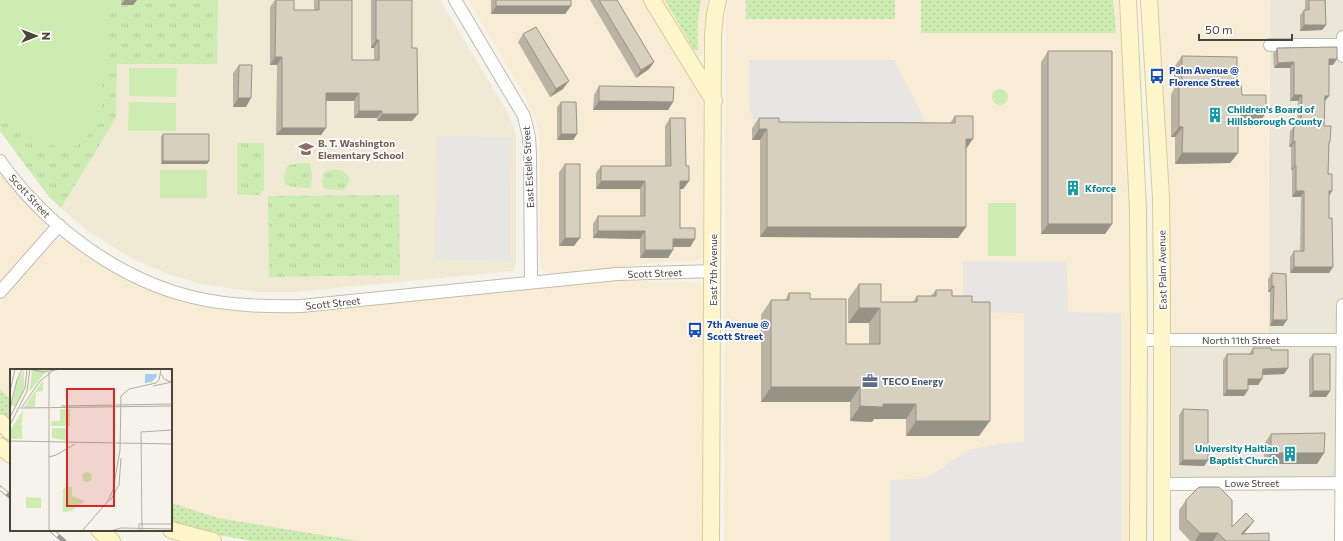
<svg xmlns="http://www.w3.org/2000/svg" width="1343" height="541" viewBox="0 0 1343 541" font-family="Commissioner,sans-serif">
<defs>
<pattern id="grass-dots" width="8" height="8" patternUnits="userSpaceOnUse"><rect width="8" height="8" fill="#cdecb2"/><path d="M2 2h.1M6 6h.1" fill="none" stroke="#b2cc9a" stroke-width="1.8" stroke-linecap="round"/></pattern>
<pattern id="park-tufts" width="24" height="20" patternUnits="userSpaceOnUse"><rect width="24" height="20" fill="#cdecb2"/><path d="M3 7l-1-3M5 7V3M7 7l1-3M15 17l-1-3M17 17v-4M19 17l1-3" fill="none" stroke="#b2cc9a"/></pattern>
</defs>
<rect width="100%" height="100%" fill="#f6f3ea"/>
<path fill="#eae6d8" d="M1270 0H1343V481L1165 483V342L1268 341Z"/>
<path fill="#f8ecd5" d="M468 0H644L698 92 702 101 704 113 703 257 696 261 661 262 557 274 548 273 541 268 540 264V142L537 125 529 104 523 92Z
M660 0H707L703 53 701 56 698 57 694 55Z
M728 0H1120L1132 225 1131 541H724L726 19Z
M1151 0H1269L1267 339 1165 338Z
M0 170 14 189 45 224V230L43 233 0 282Z
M60 239 66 240 95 261 144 287 166 296 202 306 231 311 265 314 315 312 426 299 515 292 544 287 578 284 618 281 699 282 701 284 703 289 702 541H252L219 535 171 522V370H11V423L0 413V303L53 243 57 240Z"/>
<path fill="#f0ead4" d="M218 0H440L508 113 513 126 516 136V264L513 271 296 292H258L226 288 197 283 168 274 129 257 88 231 61 208 116 118 117 63 217 64Z"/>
<path fill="url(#grass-dots)" d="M665 0H701L698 18V50H694Z
M746 0H895V19H746Z
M921 0H1113L1116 33H921Z
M0 390 11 399V423L0 413Z
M171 503 218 518 358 541H252L219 535 171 522Z"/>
<path fill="url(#park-tufts)" d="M0 0H218L217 64H117L116 118 61 208 49 197 0 131Z
M237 143H264V190L259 195H237Z
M300 163H310L312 175 311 188C308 189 287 186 285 185 284 179 283 169 289 165 292 164 297 164 300 163Z
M332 170H342L349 177C349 183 348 186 343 190L325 189 323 187V174L326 171Z
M399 195 400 275 269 277 268 196Z"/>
<path fill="#cdecb2" d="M0 0H104L107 3 101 121 77 146 59 147 38 141 13 129 0 117Z
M129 68H177L176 97 129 96Z
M992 97a8 8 0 1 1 16 0a8 8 0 1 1-16 0Z
M129 102 176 103V131H128Z
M160 170H207V198H160Z
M988 203H1016V256H988Z"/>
<path fill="#e8e6e2" d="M749 60H894L924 118V128H756L749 106Z
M436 136 511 137 510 261 435 260Z
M963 261 1067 262 1068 312 1121 313V541H890V480L918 479 926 477 936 472 950 462 969 450 1002 443 1024 442V313L963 312Z"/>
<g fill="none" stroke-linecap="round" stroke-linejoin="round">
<defs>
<path id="street" d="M455 0 524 116 529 137 530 155 531 282
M1343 37V56
M1270 45H1343
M0 161C44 224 117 279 192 297 228 306 264 307 301 306L617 274 713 271
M0 292 59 225
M1139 340H1343
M1162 484 1342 483
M1341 541 1343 305"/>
<path id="secondary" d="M652 0 714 101
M1128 0 1138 210 1139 340 1138 541
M1149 0 1161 198 1162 298V541
M0 422 11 432
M0 446 11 455
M99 530 112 541
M171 530 213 541
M711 541 713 35 715 14 718 0"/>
</defs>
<use href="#street" stroke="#c2bcac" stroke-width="14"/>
<use href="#secondary" stroke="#d8cc98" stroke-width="18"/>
<use href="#street" stroke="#fff" stroke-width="12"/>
<use href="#secondary" stroke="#fff7cb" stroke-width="16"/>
<defs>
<path id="rail" d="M0 488 11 497
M51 530 64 541"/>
</defs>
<use href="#rail" stroke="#999" stroke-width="4.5"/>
<use href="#rail" stroke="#fff" stroke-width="3" stroke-dasharray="9" stroke-linecap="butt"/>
</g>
<path fill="#bab3a4" d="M122 0H137L133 5H121Z
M275 0H294V10H314V0H352V60H374V48H371V0H412V121H377V118H354V101H326V128L321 135H276L277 65H270V7Z
M491 0H571L565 14H491Z
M590 0H617L654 62 649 69 636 78Z
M1305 0H1326V25L1322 30 1300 31V15L1304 10H1305Z
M523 34 563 89 550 97 518 42Z
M1277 48 1333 65H1329L1325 101 1324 126 1330 142 1329 144 1328 174 1332 191 1329 196V218L1333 267 1329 273H1290V257L1294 251H1300L1301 197H1292V170H1291V147H1289L1290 131 1294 126H1297L1298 101H1290V68H1274L1273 54Z
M1048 51 1112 224 1105 234H1041V62Z
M1182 56 1237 85 1242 95 1266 113 1258 124H1240L1238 128V153L1230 163 1175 164V137H1171V94L1174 89V67Z
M239 65 246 107H233V73Z
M599 86 673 102 668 110H593L594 95Z
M561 102 577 134 573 140H557V107Z
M955 116 966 149V227L958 238 760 237V140H752V128L759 118 779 122 950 123Z
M670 118 686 166 689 181 683 189H680V228L695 239 690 247H673V250L668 258H640V239L593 238V224L598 216H640V189H596V173L601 166H665V126Z
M163 134 209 161 207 164H161V136Z
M565 164 574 246H559V172Z
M1272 273 1283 326H1270V292H1268V279Z
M859 284 881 302H913L917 296H931L936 290 952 296 979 436H906V419H874L872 422 850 421V402H761V315L771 300H785L789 293 810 299 846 344H869V323H848V299Z
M1253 348 1271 350 1288 368 1284 374 1262 375V379L1258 385H1248V390L1244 396H1223V360L1227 354H1249Z
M1313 354 1330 391 1326 397H1309V359Z
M1183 409 1208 460 1204 466 1179 465V415Z
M1271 434 1324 453 1317 464H1264V444Z
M1186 500 1232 527 1254 521 1244 533 1269 541H1190L1179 529V510Z"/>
<path fill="#979286" d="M125 0H137L133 5H121Z
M496 6H571L565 14H491Z
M1304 25H1326L1322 30 1300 31Z
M376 40H379L374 48H371Z
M275 57H282L277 65H270Z
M1329 59H1337L1333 65H1325Z
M654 62 649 69 636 78 641 70Z
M1294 62 1290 68H1274L1278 63Z
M569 81 563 89 550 97 556 89Z
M326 93H359L354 101H321Z
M1294 95H1302L1298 101H1290Z
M1325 96H1329L1325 101Z
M238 98H251L246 107H233Z
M599 101 673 102 668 110H593Z
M359 111H382L377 118H354Z
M1241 113H1266L1258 124H1240L1233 134Z
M382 114H418L412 121H377Z
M1179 127H1183L1175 137H1171Z
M282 128H326L321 135H276Z
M759 129H767L760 140H752Z
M561 134H577L573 140H557Z
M966 139H973L966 149Z
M1293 141H1295L1291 147H1289Z
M1182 153H1238L1230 163 1175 164Z
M163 161H209L207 164H161Z
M1295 165H1296L1292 170H1291Z
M601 181H645L640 189H596Z
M680 181H689L683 189H674Z
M1296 191H1304L1301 197H1292Z
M1329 191H1332L1328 197Z
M1048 224H1112L1105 234H1041Z
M767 227H966L958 238 760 237Z
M598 231H645L640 239 593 238Z
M565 238H580L574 246H559Z
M673 239H695L690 247H668Z
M645 250H673L668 258H640Z
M1294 267H1333L1329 273H1290Z
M1272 286H1274L1270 292H1268Z
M859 308H880L869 323H848Z
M1273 320H1287L1283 326H1270Z
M1288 368 1284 374 1259 375 1263 369Z
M1248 379H1262L1258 385H1244Z
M771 387H860L850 402H761Z
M1227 390H1248L1244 396H1223Z
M1313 391H1330L1326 397H1309Z
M883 404H916L906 419H874L872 422 850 421 860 406Z
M916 421H990L979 436H906Z
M1271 453H1324L1317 464H1264Z
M1183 460H1208L1204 466 1179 465Z
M1254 521 1246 531 1237 541 1241 534Z
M1200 533H1218L1213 541H1195Z"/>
<path fill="#d8d0bf" stroke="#979286" d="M276 0H294V10H319V0H352V60H379V40H376V0H412V48H417L418 114H382V111H359V93H326V128H282V57H275Z
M496 0H571V6H496Z
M599 0H617L654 62 641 70Z
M1309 0H1325L1326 25H1304V10H1309Z
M536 27 569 81 556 89 523 34Z
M1337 47V59H1329V96H1325L1324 126H1331L1330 142H1329L1328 174H1332V191H1329V218H1332L1333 267H1294V251H1304V191H1296V165H1295V141H1293L1294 126H1301L1302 95H1294V62L1278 63 1277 48Z
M1048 51H1112V224H1048Z
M1182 56 1237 57V85H1241L1242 95H1266V113H1241V123H1238V153H1182L1183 127H1179V83H1182Z
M239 65H252L251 98H238Z
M599 86 674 87 673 102 599 101Z
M561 102H576L577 134H561Z
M955 116H973V139H966V227H767V129H759V118H779V122L955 123Z
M670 118H685L686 166H689V181H680V228H695V239H673V250H645V231H598V216H645V181H601V166H671Z
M163 134H209V161H163Z
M565 164H580V238H565Z
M1272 273 1286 274 1287 320H1273L1274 286H1272Z
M859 284H881V302H917V296H936V290H952V296H972V302H990V421H916V404H883V407L860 406V387H771V300H789V293H810V299H846V344H880V308H859Z
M1253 348H1271V350H1288V368L1263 369 1262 379H1248V390H1227V354H1253Z
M1313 354H1330V391H1313Z
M1183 409 1208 410V460H1183Z
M1325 433 1324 453H1271V434Z
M1199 487H1219L1232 500V527L1246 513 1254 521 1241 534 1269 533V541H1226L1218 533H1200L1186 519V500Z"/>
<defs>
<symbol id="bus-bare" viewBox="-9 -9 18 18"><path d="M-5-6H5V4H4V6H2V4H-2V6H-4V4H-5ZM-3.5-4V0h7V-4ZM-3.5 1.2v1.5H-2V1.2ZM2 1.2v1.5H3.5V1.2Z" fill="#1a4fb4" stroke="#fff" stroke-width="2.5" paint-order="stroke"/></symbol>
<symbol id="building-bare" viewBox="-9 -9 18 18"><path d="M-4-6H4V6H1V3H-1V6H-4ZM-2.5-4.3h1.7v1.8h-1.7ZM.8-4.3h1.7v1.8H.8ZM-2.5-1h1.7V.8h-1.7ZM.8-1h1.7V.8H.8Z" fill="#0f9aa8" stroke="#fff" stroke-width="2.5" paint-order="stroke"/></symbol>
<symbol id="school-bare" viewBox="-9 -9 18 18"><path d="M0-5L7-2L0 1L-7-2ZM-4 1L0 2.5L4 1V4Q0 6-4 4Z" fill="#8d6e63" stroke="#fff" stroke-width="2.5" paint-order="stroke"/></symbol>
<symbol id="office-bare" viewBox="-9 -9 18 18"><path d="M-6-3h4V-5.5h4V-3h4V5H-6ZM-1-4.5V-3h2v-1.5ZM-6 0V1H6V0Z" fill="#5c6f8a" stroke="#fff" stroke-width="2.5" paint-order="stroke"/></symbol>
</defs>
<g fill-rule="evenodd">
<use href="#bus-bare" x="1146" y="65" width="22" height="22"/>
<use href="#building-bare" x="1204" y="104" width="22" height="22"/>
<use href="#school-bare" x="295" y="138" width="22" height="22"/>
<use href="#building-bare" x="1062" y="177" width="22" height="22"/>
<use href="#bus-bare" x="684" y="319" width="22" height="22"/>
<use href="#office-bare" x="859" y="370" width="22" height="22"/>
<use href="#building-bare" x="1279" y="443" width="22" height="22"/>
</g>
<g text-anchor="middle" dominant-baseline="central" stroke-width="3.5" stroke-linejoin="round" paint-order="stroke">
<g font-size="10" font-weight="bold" fill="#164399" stroke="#fff" text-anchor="start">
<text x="1169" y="70">Palm Avenue @<tspan x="1169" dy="12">Florence Street</tspan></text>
<text x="707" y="324">7th Avenue @<tspan x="707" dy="12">Scott Street</tspan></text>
</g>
<g font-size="10" font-weight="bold" fill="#0d838f" stroke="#fff" text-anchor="start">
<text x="1227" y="109">Children's Board of<tspan x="1227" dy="12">Hillsborough County</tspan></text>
<text x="1085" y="188">Kforce</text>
<text x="1278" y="448" text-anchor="end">University Haitian<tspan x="1278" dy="12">Baptist Church</tspan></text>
</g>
<g font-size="10" font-weight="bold" fill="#785e54" stroke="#fff" text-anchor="start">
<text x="318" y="143">B. T. Washington<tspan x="318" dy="12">Elementary School</tspan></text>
</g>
<g font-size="10" fill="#4b4538" stroke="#fff">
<text transform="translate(528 167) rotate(-93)">East Estelle Street</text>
<text transform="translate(30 196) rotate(47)">Scott Street</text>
<text transform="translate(713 270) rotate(-90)">East 7th Avenue</text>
<text transform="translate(1162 270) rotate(-91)">East Palm Avenue</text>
<text transform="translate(655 273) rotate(-2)">Scott Street</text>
<text transform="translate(333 303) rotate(-6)">Scott Street</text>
<text x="1241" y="340">North 11th Street</text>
<text x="1252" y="483">Lowe Street</text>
</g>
<g font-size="10" font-weight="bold" fill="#4e5e75" stroke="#fff" text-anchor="start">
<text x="882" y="381">TECO Energy</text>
</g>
</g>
<g transform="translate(10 369)">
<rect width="162" height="162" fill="#f6f3ea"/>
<path d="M14 0V19L6 37H2L7 12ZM22 0H38L19 23 21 12ZM33 11V22L26 23 25 38H14ZM50 40H60V57H41V52H50ZM13 41 12 54 10 55 12 56V70H0V62ZM42 59H58V72L42 69Z" fill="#cdecb2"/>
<path d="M72 108a5 5 0 1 1 10 0a5 5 0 1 1-10 0ZM56 118H62V127L75 132 61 142 53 143V120ZM16 128 31 129V139H16Z" fill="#cdecb2"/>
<path d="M67 128 68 136 57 141 56 129Z" fill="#cdecb2"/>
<path d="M135 5H147V7L142 13 135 14Z" fill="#a5cdf5"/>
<path fill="none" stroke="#b2ada3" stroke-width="1" d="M19 0 33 3 51 0M151 5 154 10 161 13M143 17 162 13M0 22 5 0M51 37 162 35M12 38 30 12 45 0M10 39 162 37M0 40 7 11 12 0M0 48 15 19 17 0M0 56 17 22 20 0M0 72 162 75M39 88 46 86 65 75M100 132 109 116 111 89M39 162V3M72 162 98 132 103 121 110 81 111 27 119 20 146 14 149 11 151 0M100 162 111 159 162 160M129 162V155H162M132 162 131 63 162 61"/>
<path fill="#d62828" fill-opacity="0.15" stroke="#d62828" stroke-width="2" d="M57 20H104V137H57Z"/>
<rect width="162" height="162" fill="none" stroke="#4b4538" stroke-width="2"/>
</g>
<g transform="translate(36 36) rotate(90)" stroke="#ffffff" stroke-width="3" paint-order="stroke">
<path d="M0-3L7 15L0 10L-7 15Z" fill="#4b4538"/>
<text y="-6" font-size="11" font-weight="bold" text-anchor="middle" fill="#4b4538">N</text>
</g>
<path d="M1199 34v6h93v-6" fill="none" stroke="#4b4538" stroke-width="2"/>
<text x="1205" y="34" font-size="12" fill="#4b4538" stroke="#ffffff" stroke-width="3" paint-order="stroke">50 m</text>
</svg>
